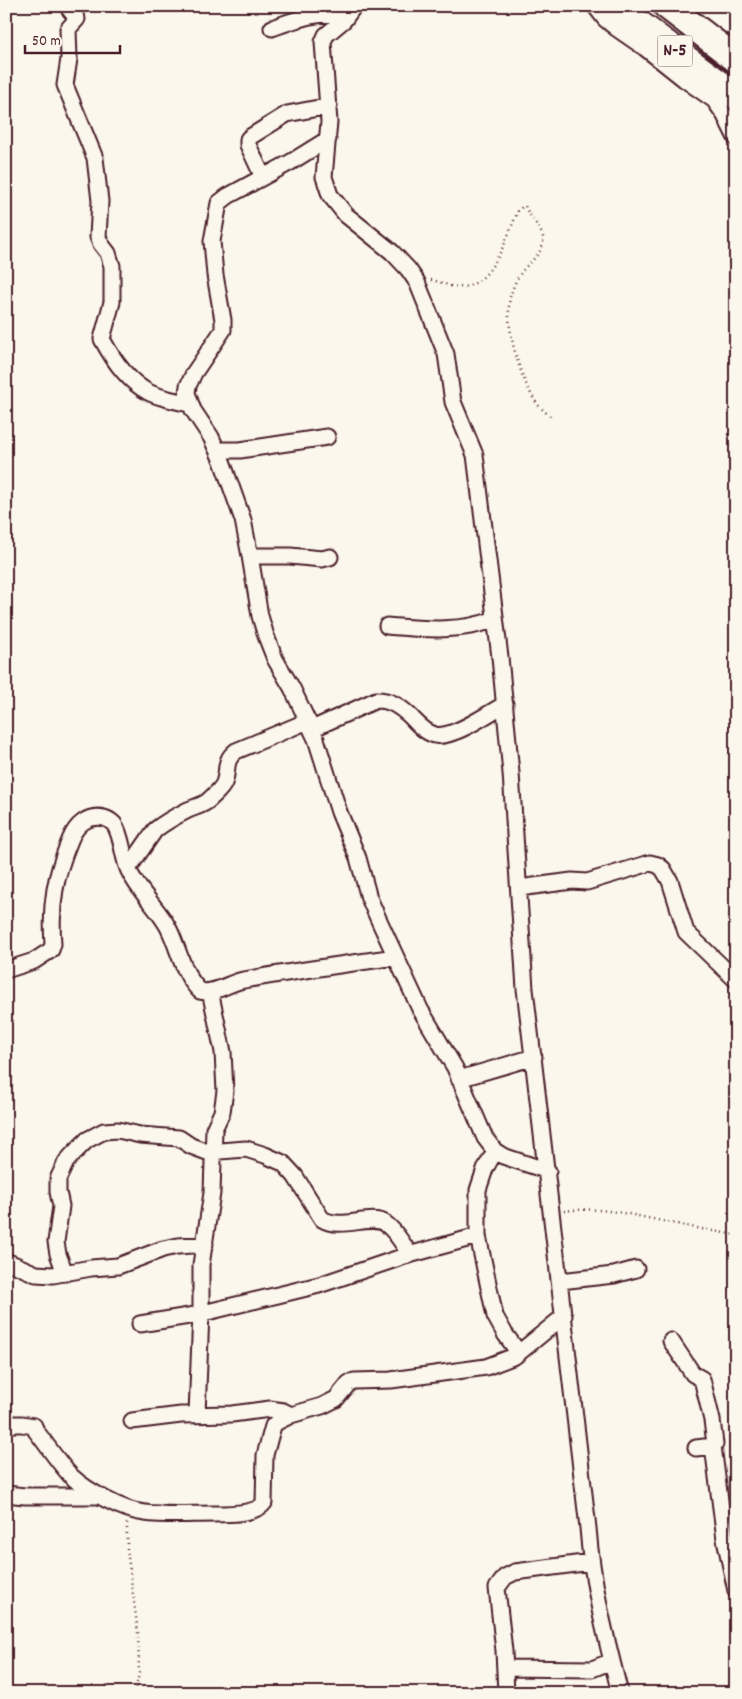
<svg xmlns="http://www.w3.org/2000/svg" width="742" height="1699" viewBox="0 0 742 1699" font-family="Dekko,sans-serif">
<rect width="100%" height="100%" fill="#fbf7ec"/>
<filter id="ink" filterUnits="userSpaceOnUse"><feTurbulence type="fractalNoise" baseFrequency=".02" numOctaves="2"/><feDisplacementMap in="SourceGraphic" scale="10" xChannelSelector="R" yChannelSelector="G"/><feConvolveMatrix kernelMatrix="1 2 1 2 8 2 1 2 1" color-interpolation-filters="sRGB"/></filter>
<g filter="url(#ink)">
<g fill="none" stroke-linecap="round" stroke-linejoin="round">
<defs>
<path id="street" d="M67 6 77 19 68 29 69 59 65 85 95 158 100 201 98 237 101 244 108 253 112 266V302L102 339C112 358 128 381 148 392 160 398 176 401 190 404
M354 6 344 20 326 35 323 42 329 122 324 177 330 195 346 215 392 252 408 269 417 282 446 354 453 402 475 455 500 657 511 773 525 989 588 1528C592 1584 606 1638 620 1693
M595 6 605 19 616 28 645 48 684 79 714 100 724 114 736 138
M272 28C303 17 314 12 347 15
M328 139 291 162 228 196 219 203 212 241 215 275 223 320V330L194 373 188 386 187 393 193 410 211 437 222 461 243 520 250 556 260 616 266 636 275 659 292 688 316 739 339 812 358 858 369 898 377 916 420 1009 455 1068 485 1138 495 1151 503 1156 548 1171
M263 177 248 145V139L250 137 287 114 329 106
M217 450H240L327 437
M250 556H290L322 559 330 557
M387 626C423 629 461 633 495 619
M312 729 376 700C391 700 399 706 410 716 417 723 424 732 435 735 453 739 489 713 505 704
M128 869 155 830C165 822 176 816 188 810 195 807 204 805 209 800 214 795 221 790 224 783 229 770 223 761 236 751L308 721
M519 888 572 881 587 882 650 863 658 865 663 869 670 881 686 932 736 980
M6 970 34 961 51 950 53 944C50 905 55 876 70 840 76 825 88 814 104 818 108 819 111 821 114 824 123 837 122 857 129 871 139 892 157 907 168 927 179 948 182 974 200 991 214 995 230 982 244 980 295 971 345 964 396 957
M459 1079 534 1057
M495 1151 485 1169 478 1190V1236L495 1316 505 1334 519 1353
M6 1261 36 1274 53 1275 91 1268 118 1266 163 1249 178 1246 205 1244
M65 1273 58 1254 56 1242 61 1206 58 1192V1179L66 1162 74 1153 87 1140 104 1131 118 1130 140 1135 179 1138 191 1146 207 1152 246 1149 265 1155 283 1163 295 1176 322 1219C342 1231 372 1213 386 1224 396 1231 403 1245 410 1254
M560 1281 614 1275 636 1269
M140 1324 195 1315 319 1285 405 1256 478 1236
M671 1341 693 1374 702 1379 712 1420 715 1444 713 1446 696 1448
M197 1414 201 1313V1265L212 1193 214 1129 222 1112 225 1091 223 1052 210 991
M132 1421 181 1415 232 1414 270 1409 283 1411 291 1415
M6 1424H22L34 1426 36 1431C47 1445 58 1462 71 1476 87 1491 123 1511 145 1513 167 1516 191 1514 214 1514 226 1514 257 1514 264 1503L265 1455 273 1426 277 1422 291 1415 322 1406 336 1399 349 1383 354 1381 391 1380 486 1367 515 1356 564 1316
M713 1446 725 1539 736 1591
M6 1494 25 1496H100
M505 1668 592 1669 612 1661
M506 1693 504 1651 497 1588 505 1577 515 1572 591 1562"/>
<path id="highway" d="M615 6 736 96
M667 6 736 59"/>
</defs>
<use href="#street" stroke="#4a1f2b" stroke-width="19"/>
<use href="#highway" stroke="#4a1f2b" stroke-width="30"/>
<path stroke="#4a1f2b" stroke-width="2.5" stroke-dasharray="1 4" stroke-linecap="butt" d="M431 280C440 281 449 287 458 287 492 289 507 236 518 211L522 207 525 206C529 217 546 232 543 243 541 256 527 263 521 273 517 278 514 285 512 291 501 318 521 386 540 407 544 411 548 414 552 418
M564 1211C600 1206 633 1215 667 1222 690 1227 713 1231 736 1235
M127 1523V1549L138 1632 139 1674 135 1693"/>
<use href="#street" stroke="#fbf7ec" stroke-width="15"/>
<use href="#highway" stroke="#fbf7ec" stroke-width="26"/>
</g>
</g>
<g text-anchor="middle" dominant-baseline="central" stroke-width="5" stroke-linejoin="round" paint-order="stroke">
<rect fill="#fbf7ec" stroke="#7f6065" stroke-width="1" x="657.5" y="35.5" width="35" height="31" rx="4"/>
<g font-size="18" font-weight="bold" fill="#4a1f2b">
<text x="675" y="51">N-5</text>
</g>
</g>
<rect width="742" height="1699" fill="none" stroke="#fbf7ec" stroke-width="25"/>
<rect x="12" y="12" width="717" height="1674" fill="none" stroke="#4a1f2b" stroke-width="2" filter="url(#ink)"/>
<path d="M25 45v8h95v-8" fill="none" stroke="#4a1f2b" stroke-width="2.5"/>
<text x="32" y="45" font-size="15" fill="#4a1f2b" stroke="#fbf7ec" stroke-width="4" paint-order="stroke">50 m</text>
</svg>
